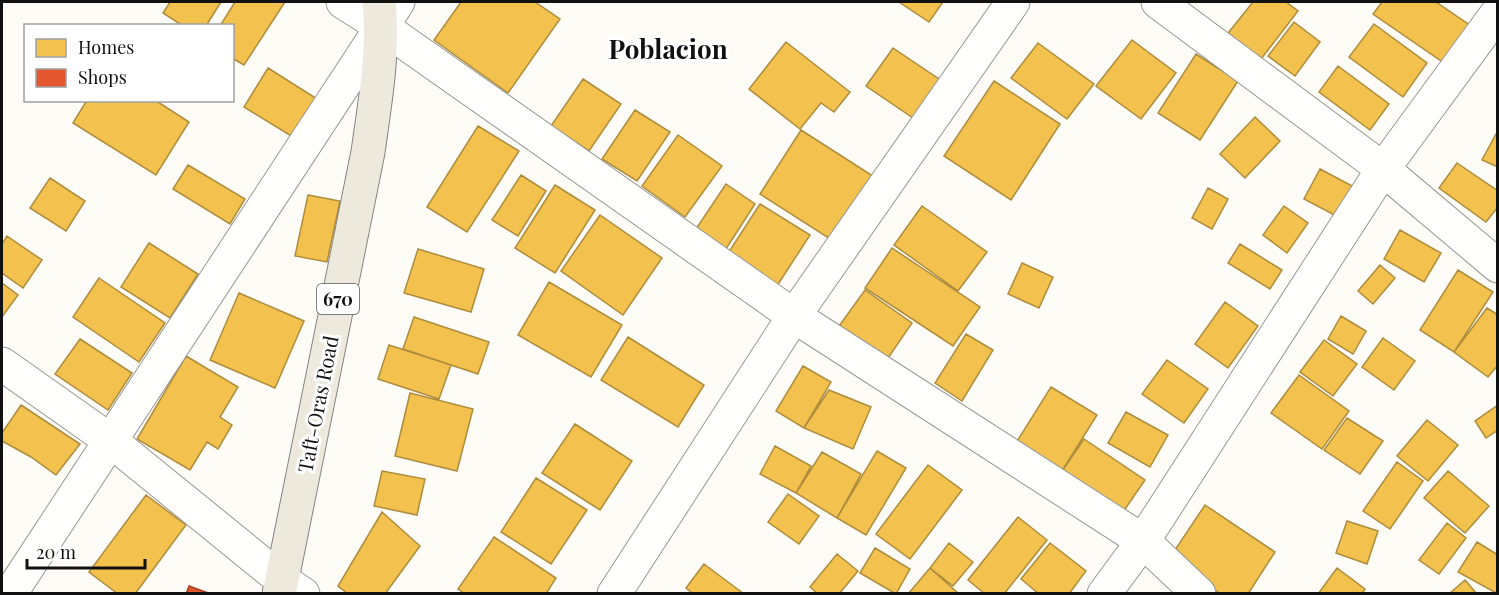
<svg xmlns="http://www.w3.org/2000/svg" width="1499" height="595" viewBox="0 0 1499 595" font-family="'Playfair Display',serif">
<rect width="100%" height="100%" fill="#fdfcf7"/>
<path fill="#f2c14e" stroke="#ae8c3c" stroke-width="1.5" d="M170 2H221L206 26H183L163 13Z
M235 2H285L244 65 232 58V26H220Z
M461 2H535L560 19 508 93 434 40Z
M899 2H943L929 22Z
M1253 2H1286L1298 11 1258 63 1225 37Z
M1382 2H1436L1471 26 1444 63 1373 14Z
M1294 22 1320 42 1295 76 1268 56Z
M1374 24 1427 63 1403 97 1349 57Z
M1132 40 1176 73 1141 119 1096 86Z
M786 42 850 92 834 112 821 103 800 129 749 89Z
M1038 43 1094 84 1067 119 1011 78Z
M893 48 942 81 916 120 866 86Z
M1196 54 1238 81 1200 140 1158 113Z
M1338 66 1389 104 1370 130 1319 92Z
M268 68 325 104 301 142 244 107Z
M583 79 621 104 589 151 551 126Z
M994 81 1060 124 1011 200 944 156Z
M87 100H155L189 122 156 175 73 123Z
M635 110 670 132 637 181 602 159Z
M1255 117 1280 141 1245 178 1220 154Z
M478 126 519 151 467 232 427 207Z
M801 130 879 180 838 244 760 194Z
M1496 134 1498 135V167L1482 160Z
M678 135 722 166 685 217 642 186Z
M1457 163 1498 191V207L1486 222 1439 188Z
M188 165 245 199 230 224 173 189Z
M1320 169 1356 188 1340 218 1304 199Z
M521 175 546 191 518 236 492 220Z
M50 178 85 201 66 231 30 208Z
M726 184 755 204 722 255 692 235Z
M555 185 595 210 555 273 515 248Z
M1208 188 1228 199 1212 229 1192 218Z
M308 195 340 201 327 262 295 256Z
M760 204 810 235 775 289 725 258Z
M922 206 987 252 958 291 894 245Z
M1284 206 1308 223 1287 253 1263 235Z
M600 215 662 258 623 315 561 271Z
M1400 230 1441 253 1424 282 1384 259Z
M7 236 42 260 23 288 2 273V244Z
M149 243 198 274 170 318 121 287Z
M1240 244 1282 270 1270 289 1228 263Z
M892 248 980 307 953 346 865 288Z
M418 249 484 269 471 312 404 293Z
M1022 263 1053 277 1039 308 1008 294Z
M1380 265 1395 278 1373 304 1358 291Z
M1458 270 1493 292 1454 352 1420 330Z
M99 278 165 323 139 362 73 317Z
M549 282 622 325 591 377 518 335Z
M2 283 18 295 2 317Z
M865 290 912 323 882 367 834 333Z
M239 293 304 321 275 388 210 360Z
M1225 302 1258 326 1228 368 1195 344Z
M1487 308 1498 315V365L1488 377 1454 352Z
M1341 316 1366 331 1353 354 1328 339Z
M414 317 489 342 478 374 403 349Z
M966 334 993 350 962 401 935 383Z
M628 337 704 385 678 427 601 380Z
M1383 338 1415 361 1394 390 1362 367Z
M80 339 132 373 108 410 55 374Z
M1324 340 1357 364 1333 396 1300 372Z
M389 345 451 365 439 399 378 379Z
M186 356 238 387 220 417 232 425 218 449 207 442 190 470 137 439Z
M1167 360 1208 389 1184 423 1142 394Z
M803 366 831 382 804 428 776 411Z
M1299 375 1349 411 1322 449 1271 413Z
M1051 387 1097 415 1060 474 1014 446Z
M829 390 871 407 853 449 804 428Z
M410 393 473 409 457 471 395 456Z
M21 405 80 444 56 475 31 457 2 441V433Z
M1498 405V430L1486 438 1475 421Z
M1126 412 1168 435 1150 467 1108 443Z
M1347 418 1383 441 1360 474 1324 450Z
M1427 420 1458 445 1428 481 1397 456Z
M575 424 632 461 600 510 542 473Z
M1084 439 1145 480 1121 515 1060 474Z
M775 446 811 466 796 493 760 474Z
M877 451 906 468 866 535 837 518Z
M822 452 861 474 837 518 796 493Z
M1397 462 1423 481 1390 529 1363 511Z
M928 465 962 490 910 559 876 534Z
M382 471 425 479 417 515 374 506Z
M1448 471 1489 506 1465 533 1424 498Z
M536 478 587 510 551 564 501 532Z
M788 494 819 516 799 544 768 522Z
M146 495 186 525 135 594H118L89 572Z
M1205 505 1275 552 1248 594H1221L1169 559Z
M382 512 420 546 385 594H348L338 586Z
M1018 517 1047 540 1004 594H985L968 580Z
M1347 521 1378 531 1367 564 1336 553Z
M1447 523 1466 538 1439 574 1419 560Z
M494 537 556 578 546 594H465L458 589Z
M1477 542 1498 555V594L1458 572Z
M949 543 973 562 953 586 930 568Z
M1050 543 1086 571 1069 594H1039L1021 579Z
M875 548 910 569 896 594 860 573Z
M837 554 858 571 839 594H818L810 587Z
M704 564 744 594H693L686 588Z
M930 568 959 594H908Z
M1337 568 1365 589 1362 594H1318Z
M1465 580 1477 594H1449Z"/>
<path fill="#e4572e" stroke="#a54225" stroke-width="1.5" d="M189 586 211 594H186Z"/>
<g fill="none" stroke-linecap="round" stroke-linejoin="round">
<defs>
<path id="minor" d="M343 2 381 26 794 316 1143 541 1199 594
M1158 2 1383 169 1498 266
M2 364 111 441 282 580 303 594
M10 594 398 2
M614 594 794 316 1013 2
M1104 594 1143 541 1383 169 1498 12"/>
<path id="major" d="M279 594 368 152C375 102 384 52 379 2"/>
</defs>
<use href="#minor" stroke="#979795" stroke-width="35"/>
<use href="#major" stroke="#858482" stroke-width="35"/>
<use href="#minor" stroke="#fffffe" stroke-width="33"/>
<use href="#major" stroke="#ede9dc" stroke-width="33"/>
</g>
<g text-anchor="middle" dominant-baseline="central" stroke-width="6" stroke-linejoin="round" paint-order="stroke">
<rect fill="#fff" stroke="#585858" stroke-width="1.5" x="317" y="284" width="42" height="30" rx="4.5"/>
<g font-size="18" font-weight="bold" fill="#111">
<text x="338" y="299">670</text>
</g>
<g font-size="20" fill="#111" stroke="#fff">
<text transform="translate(317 404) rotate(-79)">Taft-Oras Road</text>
</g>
<g font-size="26" font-weight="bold" fill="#111" stroke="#fff">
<text x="668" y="48">Poblacion</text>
</g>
</g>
<rect width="1499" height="595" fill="none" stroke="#111111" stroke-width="6"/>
<rect x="24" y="24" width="210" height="78" fill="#ffffff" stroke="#a0a0a0" stroke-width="1.5"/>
<rect x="36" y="39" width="30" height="18" fill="#f2c14e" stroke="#a0a0a0" stroke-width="1.5"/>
<text x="78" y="54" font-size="18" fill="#111111">Homes</text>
<rect x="36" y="69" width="30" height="18" fill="#e4572e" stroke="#a0a0a0" stroke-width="1.5"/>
<text x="78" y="84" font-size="18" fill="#111111">Shops</text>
<path d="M27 559v9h118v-9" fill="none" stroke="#111111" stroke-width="3"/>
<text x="36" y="559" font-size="18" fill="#111111" stroke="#ffffff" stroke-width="4.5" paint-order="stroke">20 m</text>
</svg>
